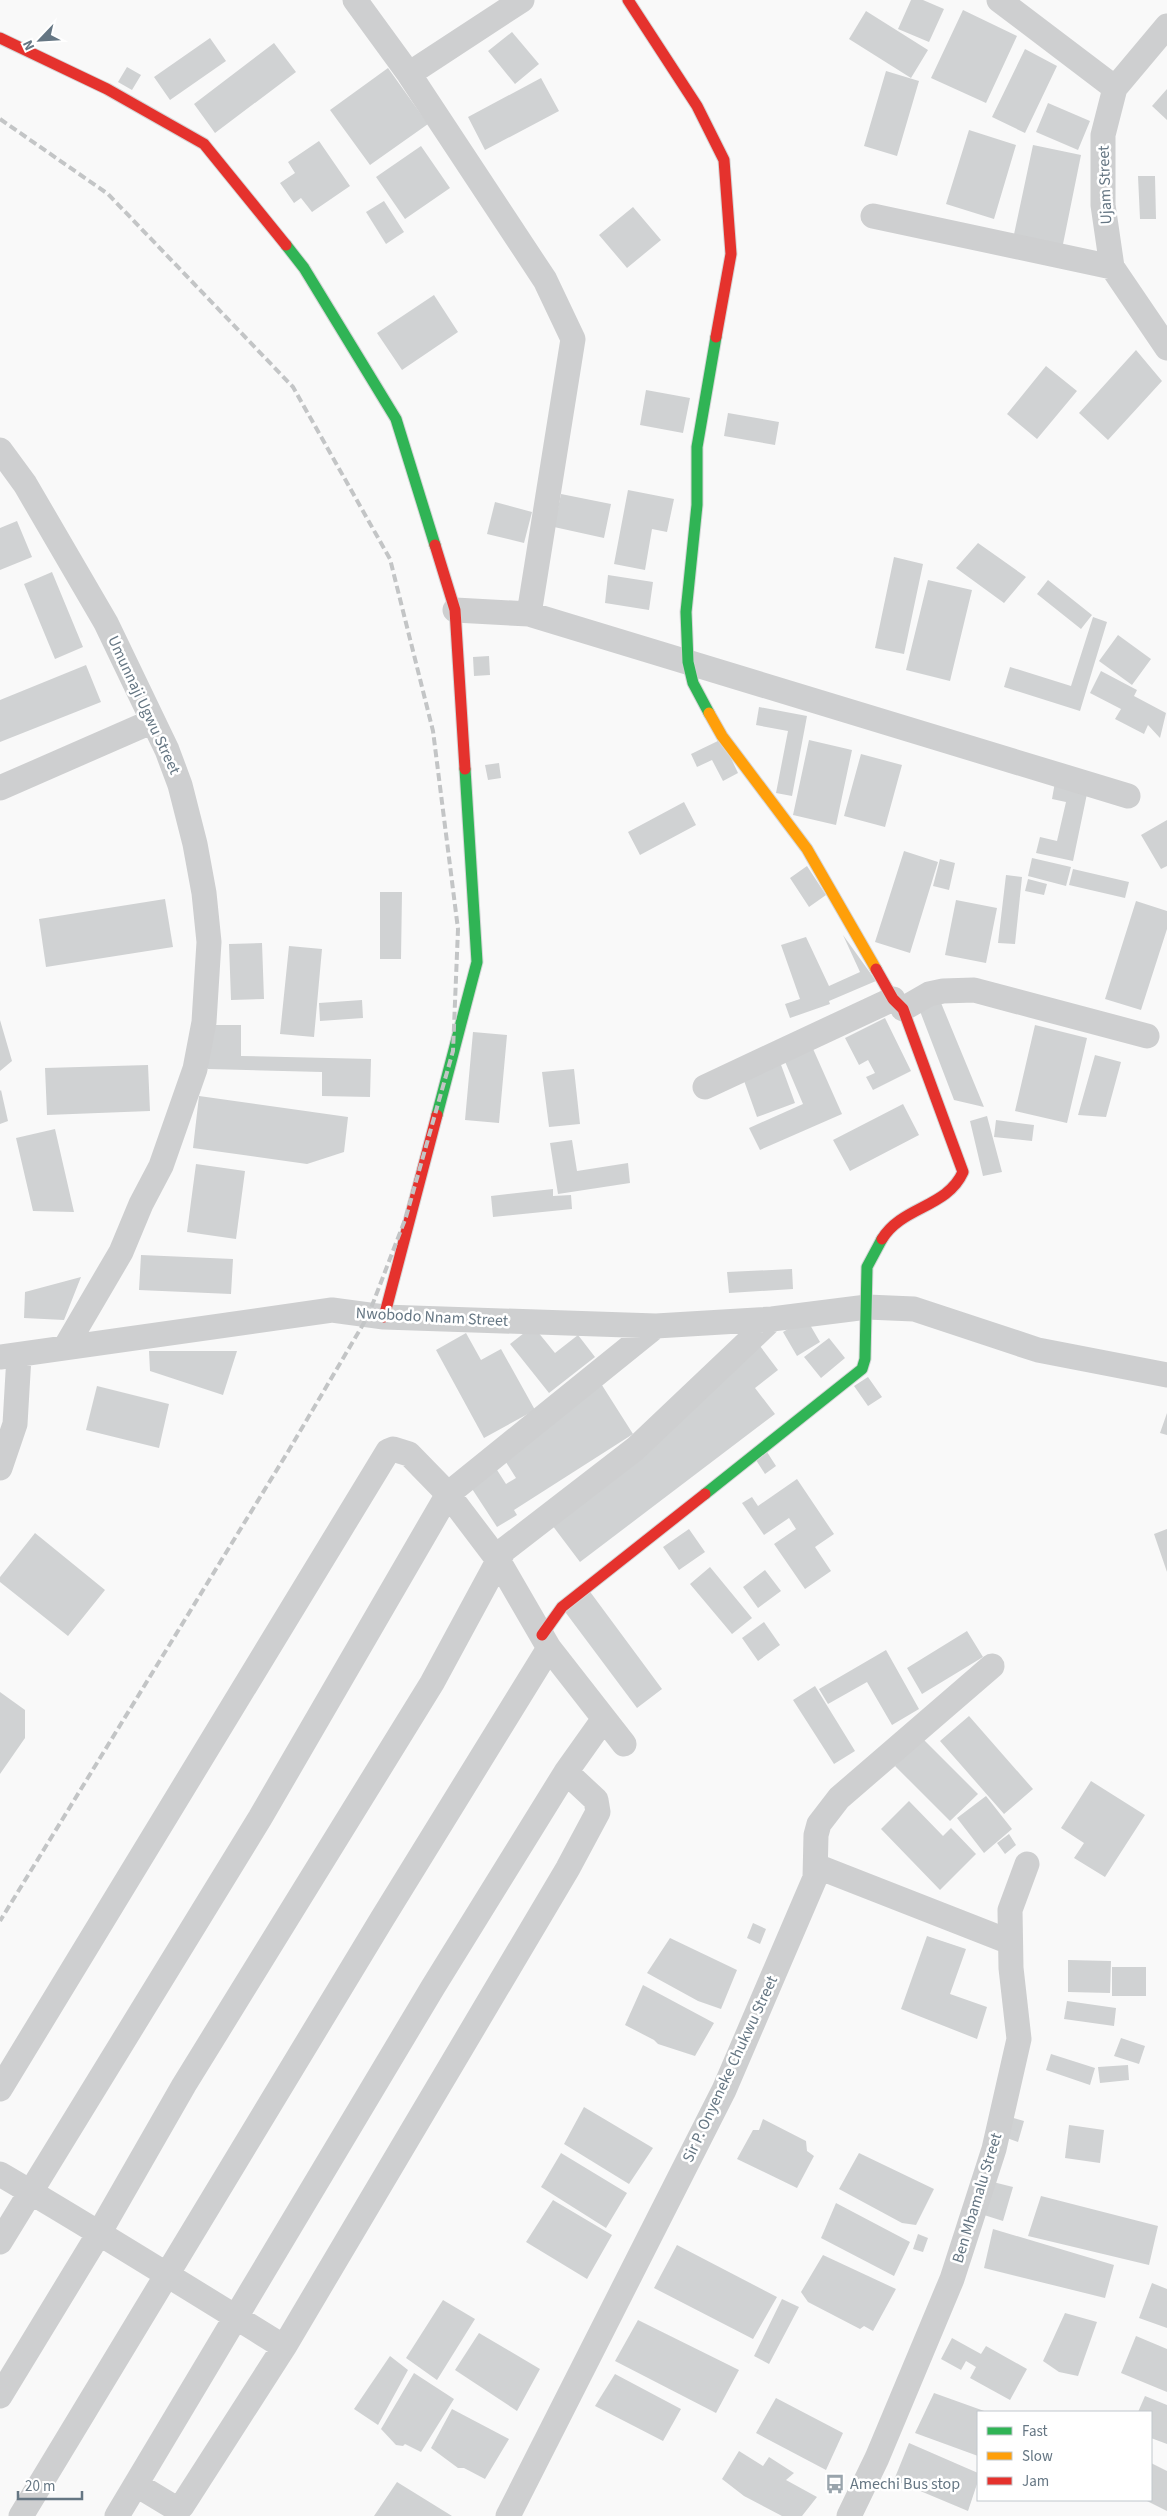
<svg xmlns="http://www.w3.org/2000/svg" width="1167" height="2516" viewBox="0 0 1167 2516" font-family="'Source Sans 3',sans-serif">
<rect width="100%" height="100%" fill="#f9f9f9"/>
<path fill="#d0d2d3" d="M911 0H923L944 9 929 42 898 29Z
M963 10 1017 36 986 103 931 78Z
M866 11 928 50 911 78 849 39Z
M512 32 539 64 515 84 488 51Z
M210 38 226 61 170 100 154 77Z
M274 43 296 72 215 133 194 104Z
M1025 49 1057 66 1025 133 992 117Z
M127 67 141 75 132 90 118 82Z
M388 68 428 124 370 165 330 110Z
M886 71 919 81 897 156 864 146Z
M541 78 559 111 485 150 468 117Z
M1167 89V120L1152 106Z
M1048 103 1090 121 1078 150 1036 132Z
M969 130 1016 145 994 219 946 204Z
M319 141 350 186 312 212 301 198 294 203 280 183 295 173 288 162Z
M1033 145 1081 155 1062 249 1013 239Z
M421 146 450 188 405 219 376 177Z
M1138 176H1155L1156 219H1140Z
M384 201 404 232 386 244 366 212Z
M633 207 661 240 627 268 599 235Z
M434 295 458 332 402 370 377 333Z
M1136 350 1162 381 1108 440 1079 413Z
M1046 366 1077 391 1037 439 1007 414Z
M646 390 690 398 683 433 640 425Z
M728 413 779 422 775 445 724 436Z
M628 490 674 499 667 532 652 529 645 570 614 564Z
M561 494 611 504 604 538 554 527Z
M495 502 532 512 524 543 487 534Z
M17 521 32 557 0 570V528Z
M978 543 1026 577 1004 603 956 568Z
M894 557 923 564 904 654 875 648Z
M52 572 83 647 55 659 24 584Z
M608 575 653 582 649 610 605 603Z
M928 580 972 590 950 681 906 670Z
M1048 580 1092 615 1081 629 1037 594Z
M1093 617 1107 622 1080 711 1004 687 1010 667 1071 686Z
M1118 635 1151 659 1132 685 1099 661Z
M489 656 490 675 474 676 473 657Z
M86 665 101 702 0 742V700Z
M1101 671 1137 690 1134 696 1166 713 1160 738 1148 725 1144 734 1115 719 1121 709 1090 693Z
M759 707 807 716 792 796 776 793 788 731 756 725Z
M722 739 738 773 723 781 712 760 697 767 691 754Z
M809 740 852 750 836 825 793 815Z
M861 754 902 765 885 827 844 816Z
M499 763 501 778 488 780 485 765Z
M1055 782 1088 789 1073 861 1036 853 1040 837 1057 841 1066 802 1052 799Z
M684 802 696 825 640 855 628 832Z
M1167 820V866L1161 869 1141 835Z
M904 851 938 862 910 953 875 942Z
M1032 858 1071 867 1066 886 1028 876Z
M940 859 955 863 949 890 933 886Z
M807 866 826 895 809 907 790 878Z
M1073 869 1129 882 1125 898 1069 885Z
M1006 875 1022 877 1015 944 998 943Z
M1028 879 1047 884 1044 895 1025 891Z
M380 892H402L401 959H380Z
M165 899 173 947 46 967 39 919Z
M956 900 997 908 986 963 945 955Z
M1136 901 1167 911V929L1141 1010 1105 999Z
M843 935 876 981 829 1001 830 1004 790 1018 785 1004 800 999 781 945 806 937 829 986 860 972Z
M262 943 264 999 231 1000 229 944Z
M289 946 322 949 314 1037 280 1034Z
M939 998 984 1107 954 1100 918 1006Z
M362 1000 363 1018 320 1021 319 1003Z
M885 1018 911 1071 873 1090 866 1077 875 1073 868 1060 859 1065 845 1038Z
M0 1020 12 1061 0 1071Z
M208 1025H241V1056L371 1059 370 1097 322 1096V1072L208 1069Z
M1035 1025 1087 1038 1067 1123 1015 1111Z
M473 1032 507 1035 499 1123 465 1120Z
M806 1033 842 1114 760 1150 749 1128 803 1104 778 1045Z
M1095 1055 1121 1062 1106 1117 1078 1115Z
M780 1062 795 1103 757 1117 742 1075Z
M148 1065 150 1111 47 1115 45 1068Z
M574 1069 580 1124 549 1127 542 1072Z
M1 1090 8 1121 0 1124V1091Z
M199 1096 348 1117 344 1152 307 1164 193 1148Z
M903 1104 919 1135 850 1171 833 1140Z
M987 1116 1002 1172 983 1176 970 1121Z
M996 1120 1034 1125 1032 1141 994 1137Z
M55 1129 74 1212 33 1211 16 1138Z
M572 1140 577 1171 628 1163 630 1183 558 1194 550 1143Z
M196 1164 245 1171 236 1239 187 1232Z
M553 1189V1196L571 1195 572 1209 493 1217 491 1196Z
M141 1255 233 1259 231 1294 139 1290Z
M792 1269 793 1289 729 1293 727 1272Z
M81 1277 64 1320 24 1318 25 1292Z
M806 1318 820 1342 797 1356 783 1332Z
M533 1326 555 1353 578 1335 595 1357 549 1393 510 1344Z
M466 1333 481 1360 501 1349 535 1410 484 1438 436 1350Z
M829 1338 845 1358 821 1378 804 1357Z
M760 1346 778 1370 755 1388 775 1414 580 1562 546 1517Z
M149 1351H237L223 1395 150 1371Z
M868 1377 882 1397 868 1406 854 1386Z
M600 1382 633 1434 514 1510 517 1515 497 1527 463 1475 490 1459 506 1484 516 1478 497 1448Z
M97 1386 169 1404 159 1448 86 1430Z
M1167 1413V1435L1160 1433Z
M767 1452 776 1466 765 1474 756 1460Z
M797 1479 834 1534 815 1547 831 1571 805 1589 774 1544 796 1529 789 1518 764 1535 742 1503 752 1497 758 1506Z
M689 1529 705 1552 679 1570 663 1547Z
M1167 1529V1572L1154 1534Z
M35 1533 105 1590 68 1636 0 1582V1577Z
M710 1567 752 1618 732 1634 690 1584Z
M765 1570 781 1591 758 1608 743 1587Z
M588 1589 662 1689 637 1708 563 1609Z
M764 1622 780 1645 758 1661 742 1638Z
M967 1631 983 1657 922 1694 907 1668Z
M886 1650 919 1709 892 1725 867 1682 828 1704 819 1689Z
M815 1686 855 1751 834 1764 793 1700Z
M0 1692 25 1710V1738L0 1774Z
M969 1716 1033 1789 1004 1814 940 1741Z
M922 1738 978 1794 950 1821 895 1766Z
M1091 1781 1145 1815 1105 1877 1074 1858 1084 1843 1061 1828Z
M986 1796 1012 1829 984 1853 957 1818Z
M909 1801 943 1836 951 1828 976 1854 940 1890 881 1829Z
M1009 1834 1016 1845 1005 1854 997 1843Z
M753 1923 766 1929 760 1944 747 1938Z
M927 1936 966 1949 950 1994 987 2007 977 2039 901 2009Z
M670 1938 737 1970 721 2009 698 2001 647 1973Z
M1068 1960 1111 1961 1110 1993 1068 1992Z
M1112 1967H1146V1996H1112Z
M643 1985 714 2023 695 2056 658 2044 654 2040 625 2025Z
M1067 2001 1116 2008 1114 2026 1064 2019Z
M1121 2038 1145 2046 1139 2064 1114 2056Z
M1051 2054 1095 2068 1090 2085 1046 2070Z
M1128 2065 1129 2080 1100 2083 1098 2067Z
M584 2107 653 2148 629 2184 564 2144Z
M1010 2117 1024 2121 1018 2142 1004 2137Z
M763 2119 806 2141 807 2151 814 2156 797 2188 737 2159 753 2130H759Z
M1069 2125 1104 2130 1100 2163 1065 2158Z
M561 2153 627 2193 606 2228 541 2187Z
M859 2153 934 2189 916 2225 902 2223 839 2189Z
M993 2182 1013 2187 1003 2221 984 2215Z
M1041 2196 1158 2226 1149 2265 1028 2236Z
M553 2200 612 2235 587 2279 526 2242Z
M836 2203 910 2242 894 2276 821 2238Z
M993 2229 1114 2265 1105 2298 984 2268Z
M918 2234 928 2238 923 2252 913 2249Z
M677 2245 777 2297 753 2339 654 2288Z
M823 2255 896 2289 873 2331 864 2326 860 2329 808 2302 801 2292Z
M1152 2283 1167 2289V2328L1139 2318Z
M782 2299 799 2307 769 2364 754 2356Z
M443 2300 475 2319 437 2380 406 2358Z
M1065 2313 1097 2322 1078 2376 1059 2372 1043 2361Z
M638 2320 739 2370 716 2413 615 2361Z
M479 2333 540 2369 517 2411 455 2370Z
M1136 2336 1167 2349V2392L1121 2373Z
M952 2338 981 2354 986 2346 1027 2369 1010 2400 970 2378 976 2367 966 2361 961 2370 941 2359Z
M390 2356 408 2370 378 2425 354 2409Z
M414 2373 454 2399 421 2452 405 2444 403 2446 396 2445 381 2429Z
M615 2374 681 2409 663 2441 595 2406Z
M934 2393 987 2412H978V2456L915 2433Z
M1145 2396 1167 2405V2444L1151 2438V2412H1138Z
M776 2398 843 2433 826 2470 756 2433Z
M452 2409 509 2439 485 2479 464 2468H458L431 2448Z
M909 2443 978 2473V2481L968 2511 894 2480Z
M739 2451 763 2466 769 2457 794 2473 786 2480 817 2497 802 2516H782L744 2496 722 2479Z
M1151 2463 1167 2471V2511L1145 2500H1151Z
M397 2482 452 2516H374Z"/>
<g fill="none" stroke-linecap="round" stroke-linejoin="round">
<defs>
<path id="fast" d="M286 245 304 268 396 419 435 545
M709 713 693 683 688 662 686 612 697 505V447L716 337
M437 1115 477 962 465 769
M705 1494 862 1369 865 1359 867 1267 882 1239"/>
<path id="slow" d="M709 713 722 736 807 849 876 969"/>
<path id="jam" d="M628 0 697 106 724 160 731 254 716 337
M0 38 107 89 204 144 286 245
M435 545 455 610 465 769
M876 969 893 999 903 1009 963 1172C947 1208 902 1206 882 1239
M384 1317 437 1115
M542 1635 562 1607 705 1494"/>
</defs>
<use href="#fast" stroke="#d5d6d7" stroke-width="13"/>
<use href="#slow" stroke="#d5d6d7" stroke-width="13"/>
<use href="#jam" stroke="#d5d6d7" stroke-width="13"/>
<path stroke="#cecfd0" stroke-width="25" d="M355 0 409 74 522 0
M999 0 1115 88
M1167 26 1115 88 1103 135V205L1112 267 1167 348
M409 74 545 280 573 339 529 614
M873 216 1112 267
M0 450 25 484 106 623 167 750 180 785 195 844 204 893 209 942 204 1022 195 1069 161 1166 141 1204 121 1252 66 1346
M455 610 529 614 1128 796
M0 788 153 721
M903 1009 929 994 943 991 974 990 1147 1036
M705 1087 893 999
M0 1357 332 1310 384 1317 656 1326 772 1319 867 1307 914 1309 1038 1350 1167 1375
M0 1468 15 1424 19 1356
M816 1866 1010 1942
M0 2089 388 1451 393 1449 409 1454 448 1494 498 1560 549 1648 624 1744
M0 2174C96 2230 190 2289 284 2347
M0 2242 260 1818 448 1494 656 1326
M0 2396 98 2235 184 2085 432 1683 504 1550 635 1449 772 1319
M137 2485 175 2508 182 2506 284 2347 568 1868 598 1812 596 1800 566 1772
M21 2516 382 1919 549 1648
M117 2516 433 1987 566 1772 603 1720
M508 2516 724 2090 815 1878 816 1835 819 1824 839 1798 992 1666
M849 2516 877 2458 952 2279 994 2149 1019 2039 1011 1968 1010 1910 1027 1864"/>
<use href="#fast" stroke="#30b455" stroke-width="11"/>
<use href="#slow" stroke="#ff9f0a" stroke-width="11"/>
<use href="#jam" stroke="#e5322d" stroke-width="11"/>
<path stroke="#c3c5c6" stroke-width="4" stroke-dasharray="8 4" stroke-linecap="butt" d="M0 119 108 194 293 387 390 559 433 731 458 929 453 1051 406 1217 368 1316 289 1450 0 1921"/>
</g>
<defs>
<symbol id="bus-bare" viewBox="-9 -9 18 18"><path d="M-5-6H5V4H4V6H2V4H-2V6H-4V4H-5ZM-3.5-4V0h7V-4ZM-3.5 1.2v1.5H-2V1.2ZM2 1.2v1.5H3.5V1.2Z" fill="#99a4ac" stroke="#fff" stroke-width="2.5" paint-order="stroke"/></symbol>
</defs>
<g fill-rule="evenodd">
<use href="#bus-bare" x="821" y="2470" width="28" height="28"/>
</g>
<g text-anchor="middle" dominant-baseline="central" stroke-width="5" stroke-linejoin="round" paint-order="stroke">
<g font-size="16" fill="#657683" stroke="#fff">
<text transform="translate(1105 185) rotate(-92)">Ujam Street</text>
<text transform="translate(144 705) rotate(65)">Umunnaji Ugwu Street</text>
<text transform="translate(432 1317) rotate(3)">Nwobodo Nnam Street</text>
<text transform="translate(730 2069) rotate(-65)">Sir P. Onyeneke Chukwu Street</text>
<text transform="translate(977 2198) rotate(-73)">Ben Mbamalu Street</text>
</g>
<g font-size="16" fill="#657683" stroke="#fff" text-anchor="start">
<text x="850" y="2484">Amechi Bus stop</text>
</g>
</g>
<rect x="977" y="2411" width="175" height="90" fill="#ffffff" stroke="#c1c8cd"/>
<rect x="987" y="2427" width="25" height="8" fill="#30b455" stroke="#c1c8cd"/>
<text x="1022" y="2436" font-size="15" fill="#657683">Fast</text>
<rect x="987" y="2452" width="25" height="8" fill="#ff9f0a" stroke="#c1c8cd"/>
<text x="1022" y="2461" font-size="15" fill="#657683">Slow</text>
<rect x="987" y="2477" width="25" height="8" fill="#e5322d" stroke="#c1c8cd"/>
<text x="1022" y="2486" font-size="15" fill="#657683">Jam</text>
<g transform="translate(40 40) rotate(245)" stroke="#ffffff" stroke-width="4" paint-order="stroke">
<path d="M0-4L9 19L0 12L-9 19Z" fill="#657683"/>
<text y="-8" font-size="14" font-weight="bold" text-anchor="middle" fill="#657683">N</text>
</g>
<path d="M18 2491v8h64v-8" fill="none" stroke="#657683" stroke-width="2.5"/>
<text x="25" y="2491" font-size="15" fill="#657683" stroke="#ffffff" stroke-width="4" paint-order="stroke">20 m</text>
</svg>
